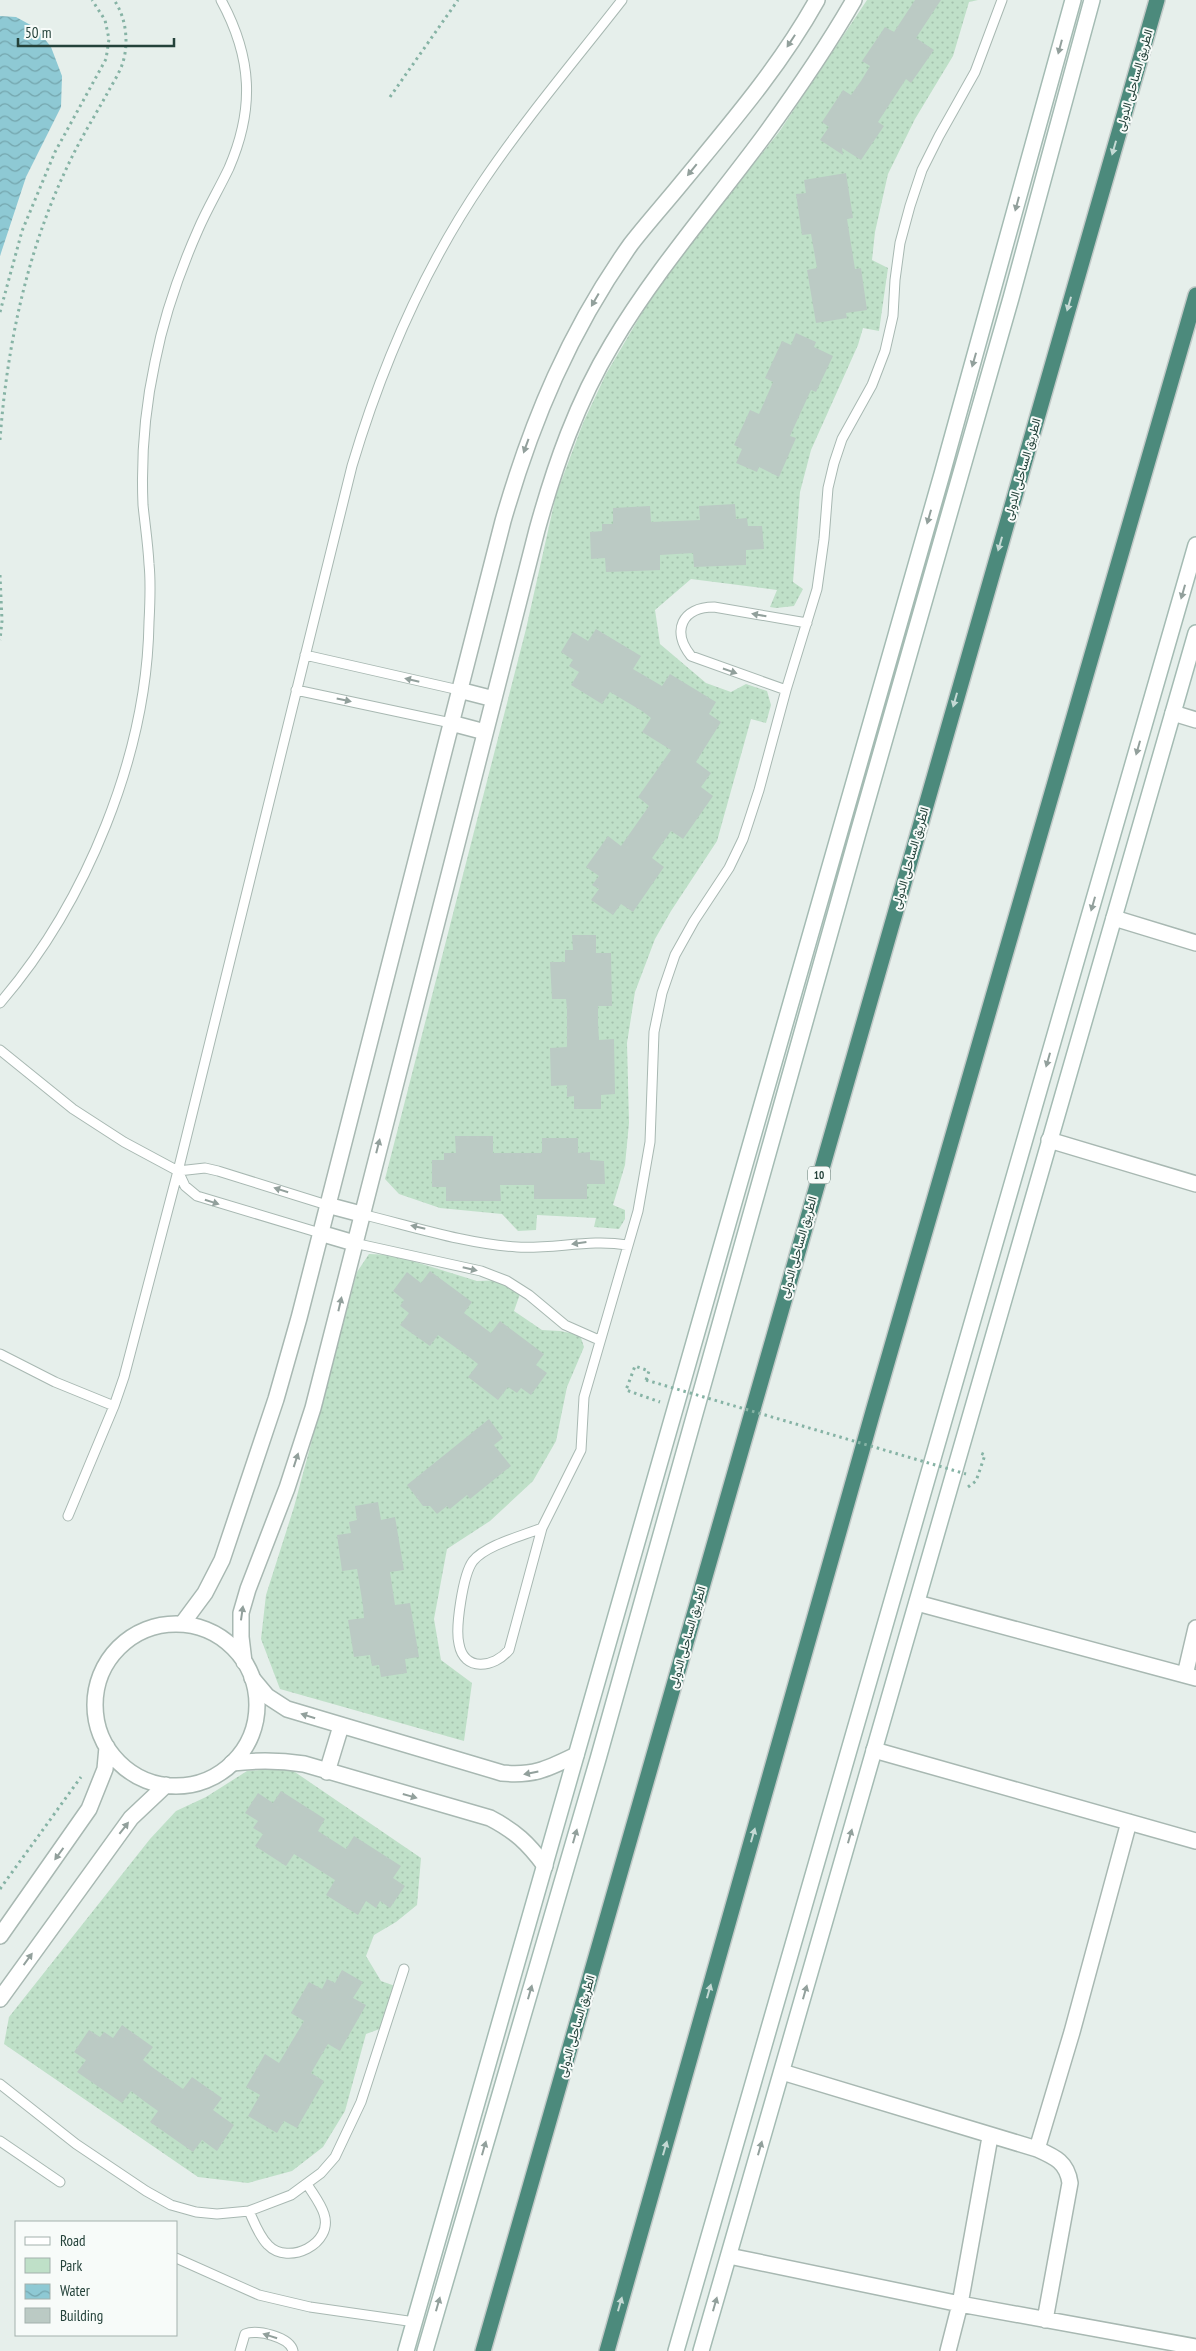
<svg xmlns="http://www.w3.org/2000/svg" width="1196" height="2351" viewBox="0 0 1196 2351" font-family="'PT Sans Narrow',Vazirmatn,sans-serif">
<defs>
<pattern id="green-dots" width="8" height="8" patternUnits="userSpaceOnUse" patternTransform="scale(1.25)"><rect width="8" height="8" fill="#bfe0c8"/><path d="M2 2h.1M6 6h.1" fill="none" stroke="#a4c1ad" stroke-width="1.8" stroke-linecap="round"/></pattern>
<pattern id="water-waves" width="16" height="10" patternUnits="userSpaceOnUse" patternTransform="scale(1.25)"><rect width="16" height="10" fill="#8ec9d4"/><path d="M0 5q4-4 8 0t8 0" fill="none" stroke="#74a5ad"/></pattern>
</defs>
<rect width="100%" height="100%" fill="#e6efeb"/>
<path fill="url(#green-dots)" d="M867 0H978L969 2 953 56 915 119 888 174 875 232 872 260 888 268 879 331 863 328 858 345 811 450 800 492 793 582 803 589 794 606 776 608 770 607 777 590 691 579 655 610 660 644 706 683 731 692 746 684 767 691 771 705 766 723 751 719 717 841 671 911 655 939 635 992 627 1043 629 1123 625 1165 613 1205 625 1210V1219L619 1229 594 1227 596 1218 537 1215 536 1230 518 1231 502 1214 440 1208 399 1194 385 1179 526 629 556 495 583 423 606 374 659 284 779 132Z
M369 1254 393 1255 477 1281 504 1280 520 1294 514 1311 542 1330 560 1331 580 1335 584 1347 567 1387 556 1441 533 1481 490 1521 447 1549 434 1619 441 1660 472 1683 464 1741 280 1689 261 1639 266 1595 294 1507 357 1272Z
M289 1768 421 1858 417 1905 396 1922 374 1935 366 1956 381 1981 398 1987 385 2027 366 2034 345 2111 323 2147 292 2171 248 2183 198 2177 4 2044 9 2017 150 1839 176 1811 206 1797 247 1771Z"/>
<path fill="url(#water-waves)" d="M0 16 16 17 36 28 51 47 62 76 61 107 26 177 0 256Z"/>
<path fill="#bbcac4" d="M915 0H941L916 38 934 50 911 83 906 79 878 122 884 126 861 160 842 148 843 155 820 140 829 127 822 122 843 90 851 95 861 81 870 66 862 61 885 27 894 32Z
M846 173 853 218 847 219 855 269 861 268 867 310 846 313 847 318 816 323 807 270 817 268 811 234 802 235 796 194 806 193 804 180Z
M796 333 816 342 814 347 833 356 816 392 811 390 790 436 796 438 779 477 759 467 757 472 736 463 742 449 734 445 750 410 759 414 773 382 765 378 782 341 791 345Z
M735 504 736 519 747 518 748 526H762L764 549 746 550V565L694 567 693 553 660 555V570L606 572 605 558 591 559 590 532 602 531V524H613V508L650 506 651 522 700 520 699 506Z
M596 629 641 656 633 669 662 686 670 674 716 702 709 714 721 722 696 762 711 773 701 787 713 796 683 839 671 831 652 858 664 867 633 912 621 904 613 915 591 900 599 889 592 885 599 876 586 867 608 836 621 846 649 806 638 797 671 750 642 732 651 718 642 711 610 692 602 704 571 685 579 672 569 666 573 660 561 652 573 632 588 641Z
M572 935H596V953H611L612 1006H598V1023L599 1040 614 1039 615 1094 601 1095V1109H574V1096L567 1097V1085L551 1086 550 1048 567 1047V1009L566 999H552L550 962H565V950H573Z
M455 1136H493V1153H542V1138H578V1153L590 1152V1160L604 1161 605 1184H587V1199H534V1185H500L501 1201H446V1187H432V1160H444V1153H456Z
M430 1271 472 1302 464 1313 491 1333 500 1321 544 1354 536 1365 547 1373 531 1395 521 1388 517 1393 508 1387 498 1400 468 1377 478 1364 469 1357 438 1335 430 1346 400 1325 409 1313 400 1306 404 1300 393 1291 407 1272 421 1283Z
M489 1419 503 1438 494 1445 511 1466 470 1499 467 1495 450 1509 447 1506 437 1514 430 1506H423L407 1485Z
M378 1502 381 1520 395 1517 404 1570 390 1572 395 1605 410 1603 419 1657 405 1659 407 1673 381 1677 379 1665 372 1666 370 1655 354 1657 348 1620 364 1618 363 1606 357 1569 342 1571 337 1535 351 1533 349 1522 357 1520 355 1506Z
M281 1791 325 1819 318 1831 346 1849 354 1836 401 1866 393 1878 405 1886 390 1908 380 1901 376 1908 366 1901 358 1915 326 1895 335 1880 294 1854 286 1866 255 1846 263 1834 253 1828 258 1821 245 1813 258 1793 273 1803Z
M342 1970 363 1982 353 1998 366 2005 340 2051 328 2044 311 2073 324 2081 297 2128 284 2121 277 2133 248 2116 260 2095 246 2087 265 2054 279 2063 304 2021 291 2013 309 1982 322 1989 327 1979 335 1983Z
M122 2025 153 2047 143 2060 152 2067 183 2089 192 2077 222 2098 213 2110 234 2125 217 2151 202 2140 193 2152 150 2122 158 2111 144 2101 131 2091 122 2103 77 2072 86 2060 74 2052 89 2030 100 2037 104 2032 113 2038Z"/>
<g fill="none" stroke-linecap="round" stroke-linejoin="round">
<defs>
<path id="service" d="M305 655 459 690
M296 690 451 723
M786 690 691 656C671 631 682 607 714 607L807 623
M0 1003C86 903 147 755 149 622 150 603 151 583 149 564 148 544 145 525 143 505 141 458 145 408 155 362 164 316 179 273 198 230 207 209 219 189 229 168 255 108 252 57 221 0
M0 1050 73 1109 124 1142 178 1171 185 1186 197 1196 320 1233
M178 1171 205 1168 218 1171 327 1205
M361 1214C411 1226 466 1244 517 1247 554 1249 590 1239 627 1245
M354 1243 481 1271 507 1281 529 1295 565 1325 599 1340
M0 1354 55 1382 114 1406
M68 1516 114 1406 124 1377 178 1171 352 466C382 365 424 268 484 180 526 118 576 59 622 0
M542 1528C522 1536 486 1545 473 1561 463 1574 455 1628 459 1644 464 1672 494 1668 509 1650L542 1528 581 1450 584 1397 638 1211 650 1142 654 1032 662 993 675 955 694 921 729 868 743 839 759 790 786 690 817 589 824 539 828 488 834 463 842 439 872 385 885 351 893 316 895 280 900 243 910 206 922 170 939 136 975 72 1002 0
M0 2084 76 2144 146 2191 171 2205 196 2212 217 2214 249 2211 291 2195 321 2173 335 2157 361 2102 404 1969
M0 2141 60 2182
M249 2211C254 2222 259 2236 268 2245 288 2266 334 2244 324 2214 321 2204 313 2194 307 2184
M176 2258 259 2295 310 2307 415 2322
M240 2351 245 2334C257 2329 290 2337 293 2351"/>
<path id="minor" d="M1173 713 1196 720
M1114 918 1196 943
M1049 1140 1196 1184
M917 1603 1196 1678
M1185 1675 1196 1628
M252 1678 267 1696 287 1709 502 1773C534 1776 547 1769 576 1755
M874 1750 1196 1841
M232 1763C257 1760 279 1760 304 1764L490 1818C515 1831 528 1843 545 1866
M327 1772 341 1726
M782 2072 1037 2149C1055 2157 1067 2162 1070 2183L1045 2320
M1037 2149 1072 2032 1129 1822
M729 2256 960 2304 1196 2347
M948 2351 960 2304 990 2137"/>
<path id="tertiary" d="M459 690 494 699
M451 723 485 732
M327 1205 361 1214
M320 1233 354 1243
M182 1624 205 1593 222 1560 276 1399 299 1318 503 521C532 420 570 330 631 244 645 226 660 209 675 191 725 130 778 70 817 0
M95 1705a81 81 0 1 1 162 0a81 81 0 1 1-162 0Z
M244 1662 241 1637V1613L248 1589 287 1488 313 1408 537 530C555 465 577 402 612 344 656 270 713 205 764 136 796 92 827 47 854 0
M0 1936 89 1809 105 1769 107 1747
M0 1999 131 1818 166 1785"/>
<path id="secondary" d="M406 2351 942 474 1073 0
M425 2351 598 1759 858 833 1011 298 1092 0
M676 2351 1196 545
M701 2351 1196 633"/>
<path id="trunk" d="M483 2351 1157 0
M607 2351 874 1408 1196 295"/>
</defs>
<use href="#service" stroke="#a8b8b2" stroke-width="11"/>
<use href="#minor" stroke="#a8b8b2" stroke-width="18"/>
<use href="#tertiary" stroke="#a8b8b2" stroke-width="18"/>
<use href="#secondary" stroke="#a4bbb3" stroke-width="18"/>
<use href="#trunk" stroke="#c2cac8" stroke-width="18"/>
<path stroke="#86b3a5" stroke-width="3" stroke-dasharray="2.5 4" stroke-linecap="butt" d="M390 97 458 0
M0 312 22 231 55 152 106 59 109 39 105 20 92 0
M0 440C7 344 28 246 71 159 82 136 96 114 108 92 113 83 120 72 123 62 129 42 126 17 114 0
M0 575 2 621 0 640
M646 1380 649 1371 635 1366 626 1390 660 1402
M968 1487 976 1481 985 1455 978 1452
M0 1889 81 1777"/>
<use href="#service" stroke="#fff" stroke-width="9"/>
<use href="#minor" stroke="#fff" stroke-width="15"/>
<use href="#tertiary" stroke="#fff" stroke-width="15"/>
<use href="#secondary" stroke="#fff" stroke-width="15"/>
<use href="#trunk" stroke="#4c8a7c" stroke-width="15"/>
<path stroke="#86b3a5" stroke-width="3" stroke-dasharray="2.5 4" stroke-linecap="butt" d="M646 1380 966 1474"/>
</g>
<defs><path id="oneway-solid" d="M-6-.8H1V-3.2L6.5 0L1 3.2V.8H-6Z" transform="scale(1.25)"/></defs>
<g fill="#92a09c">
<use href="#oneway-solid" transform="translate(791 41) rotate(123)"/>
<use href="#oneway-solid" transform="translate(1060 47) rotate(105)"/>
<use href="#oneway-solid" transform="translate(692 170) rotate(129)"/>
<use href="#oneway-solid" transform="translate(1017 204) rotate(105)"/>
<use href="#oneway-solid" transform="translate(595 300) rotate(120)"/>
<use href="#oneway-solid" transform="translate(974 360) rotate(106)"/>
<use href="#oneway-solid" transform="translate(526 446) rotate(110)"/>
<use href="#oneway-solid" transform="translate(929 517) rotate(106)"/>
<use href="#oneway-solid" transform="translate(1183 592) rotate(106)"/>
<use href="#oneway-solid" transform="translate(759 615) rotate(-170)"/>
<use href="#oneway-solid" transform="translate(730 671) rotate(19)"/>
<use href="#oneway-solid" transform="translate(412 680) rotate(-167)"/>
<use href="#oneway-solid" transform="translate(344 700) rotate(12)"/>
<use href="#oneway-solid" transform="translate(1138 748) rotate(106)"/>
<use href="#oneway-solid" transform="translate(1093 904) rotate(106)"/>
<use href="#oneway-solid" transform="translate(1048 1060) rotate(106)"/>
<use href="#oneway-solid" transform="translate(378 1146) rotate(-76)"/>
<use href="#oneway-solid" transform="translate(281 1190) rotate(-163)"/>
<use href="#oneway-solid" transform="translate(212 1202) rotate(18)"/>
<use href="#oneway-solid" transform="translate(418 1227) rotate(-167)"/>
<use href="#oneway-solid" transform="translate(579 1243) rotate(172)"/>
<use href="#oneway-solid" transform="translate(470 1269) rotate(13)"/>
<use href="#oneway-solid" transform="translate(340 1304) rotate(-77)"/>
<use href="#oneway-solid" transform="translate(296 1460) rotate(-72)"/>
<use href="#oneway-solid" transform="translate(242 1613) rotate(-82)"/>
<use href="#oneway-solid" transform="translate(308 1716) rotate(-163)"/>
<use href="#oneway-solid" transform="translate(531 1773) rotate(169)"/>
<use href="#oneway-solid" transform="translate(410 1796) rotate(16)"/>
<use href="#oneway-solid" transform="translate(124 1828) rotate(-52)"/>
<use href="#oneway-solid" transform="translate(575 1836) rotate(-74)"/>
<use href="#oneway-solid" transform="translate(850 1836) rotate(-74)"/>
<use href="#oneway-solid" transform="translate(59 1854) rotate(126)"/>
<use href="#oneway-solid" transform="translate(28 1959) rotate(-54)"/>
<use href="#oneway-solid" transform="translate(530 1992) rotate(-74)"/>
<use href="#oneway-solid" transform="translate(805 1992) rotate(-74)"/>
<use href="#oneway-solid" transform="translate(484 2148) rotate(-74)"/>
<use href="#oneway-solid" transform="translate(760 2148) rotate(-74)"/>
<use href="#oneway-solid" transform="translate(438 2304) rotate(-74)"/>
<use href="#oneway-solid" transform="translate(715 2304) rotate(-74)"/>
<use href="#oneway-solid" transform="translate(270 2336) rotate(-162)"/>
</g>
<g fill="#c4d9d4">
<use href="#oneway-solid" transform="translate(1114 148) rotate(106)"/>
<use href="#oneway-solid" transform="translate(1069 304) rotate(106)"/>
<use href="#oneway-solid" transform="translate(1000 544) rotate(106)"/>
<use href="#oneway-solid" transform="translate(955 700) rotate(106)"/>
<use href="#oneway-solid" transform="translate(753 1835) rotate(-74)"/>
<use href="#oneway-solid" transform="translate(709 1991) rotate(-74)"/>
<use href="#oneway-solid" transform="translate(665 2148) rotate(-74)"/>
<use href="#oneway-solid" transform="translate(620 2304) rotate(-74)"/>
</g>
<g text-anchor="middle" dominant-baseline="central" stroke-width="4" stroke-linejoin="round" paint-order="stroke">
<rect fill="#f7fbf9" stroke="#637a73" stroke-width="1" x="808" y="1166.5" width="22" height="17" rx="4"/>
<g font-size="11" font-weight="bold" fill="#24423a">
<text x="819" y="1175">10</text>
</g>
<g font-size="12" fill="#24423a" stroke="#f7fbf9">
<text transform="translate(1134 80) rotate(-74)">الطريق الساحلى الدولى</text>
<text transform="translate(1022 469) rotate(-74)">الطريق الساحلى الدولى</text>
<text transform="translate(910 858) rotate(-74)">الطريق الساحلى الدولى</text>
<text transform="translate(798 1247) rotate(-74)">الطريق الساحلى الدولى</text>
<text transform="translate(687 1637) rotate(-74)">الطريق الساحلى الدولى</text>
<text transform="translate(576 2026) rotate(-74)">الطريق الساحلى الدولى</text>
</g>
</g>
<rect x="15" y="2221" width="162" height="115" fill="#f7fbf9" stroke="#a3b1ad"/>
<rect x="25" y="2237" width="25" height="8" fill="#ffffff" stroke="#a3b1ad"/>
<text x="60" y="2246" font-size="15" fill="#24423a">Road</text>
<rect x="25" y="2258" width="25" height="15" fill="#bfe0c8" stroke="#a3b1ad"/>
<text x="60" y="2271" font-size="15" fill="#24423a">Park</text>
<rect x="25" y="2284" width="25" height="15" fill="url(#water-waves)" stroke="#a3b1ad"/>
<text x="60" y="2296" font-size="15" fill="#24423a">Water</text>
<rect x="25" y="2308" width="25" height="15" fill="#bbcac4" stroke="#a3b1ad"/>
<text x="60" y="2321" font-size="15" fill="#24423a">Building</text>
<path d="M18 38v8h156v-8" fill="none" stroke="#24423a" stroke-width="2.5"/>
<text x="25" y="38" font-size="15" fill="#24423a" stroke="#f7fbf9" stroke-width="4" paint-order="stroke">50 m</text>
</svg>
